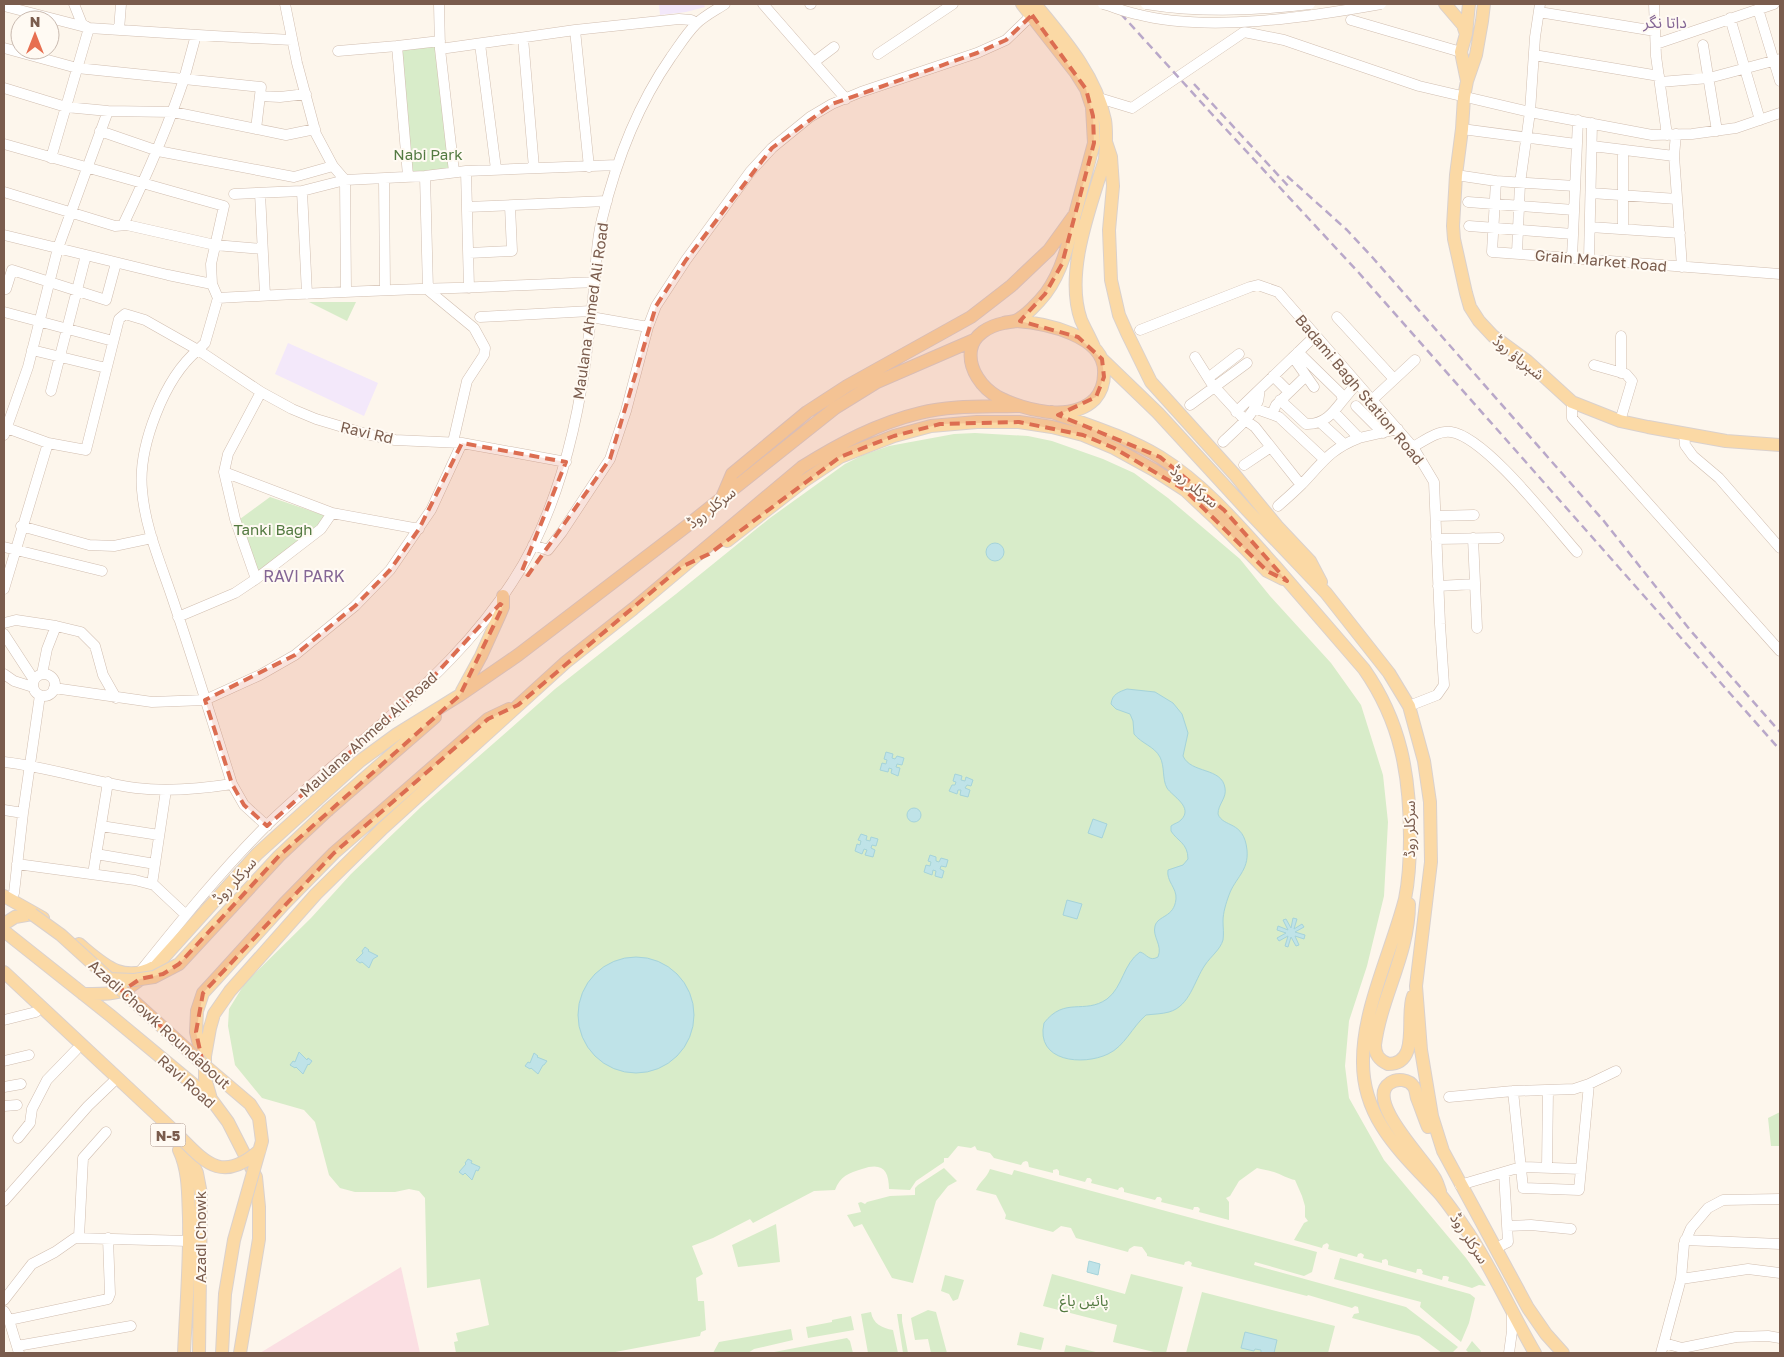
<svg xmlns="http://www.w3.org/2000/svg" width="1784" height="1357" viewBox="0 0 1784 1357" font-family="'Golos Text','Noto Sans Arabic',sans-serif">
<rect width="100%" height="100%" fill="#fdf6ec"/>
<path fill="#f3e8fa" d="M659 4H704L705 7 686 12 660 15Z
M288 343 378 383 364 416 275 374Z"/>
<path fill="#fbdfe3" d="M401 1267 420 1353H260Z"/>
<path fill="#d8ecc9" d="M435 47 450 171 411 173 399 49Z
M309 302H356L347 321Z
M975 433 1028 436 1052 441 1103 459 1134 473 1168 498 1240 559 1270 596 1331 663 1361 705 1383 775 1388 822 1384 896 1367 966 1349 1021 1345 1066 1349 1098 1384 1160 1466 1258 1486 1286 1479 1285 1472 1288 1448 1281 1449 1277 1446 1276H1443L1442 1280 1422 1274 1423 1272 1421 1269H1417L1416 1273 1388 1265V1261L1386 1259 1382 1260V1263L1363 1258 1364 1255 1361 1253 1358 1254 1357 1257 1328 1249 1329 1245 1327 1243 1323 1245 1322 1248 1294 1240 1304 1223 1308 1221 1305 1217V1206L1302 1196 1295 1180C1288 1179 1281 1174 1274 1172 1268 1170 1263 1170 1257 1168L1239 1181 1230 1196 1226 1198 1229 1202V1220L1199 1212 1200 1209 1198 1207H1194L1193 1210 1161 1202 1162 1199 1160 1197H1157L1155 1200 1124 1192V1189L1122 1187 1119 1188 1118 1190 1091 1183 1092 1180 1090 1178H1087L1085 1182 1059 1175V1171L1057 1169 1053 1170V1173L1029 1167 1028 1162 1026 1161 1023 1162 1021 1165 994 1158 990 1153 977 1150 975 1146 971 1148 958 1146 948 1158H944V1162L916 1181 910 1190 889 1189C889 1170 882 1162 862 1169 849 1173 840 1176 835 1190L814 1191 753 1223 750 1219 713 1238 692 1246 703 1274 696 1278 698 1301H704L706 1330 701 1332 700 1336 610 1353H456L454 1342 458 1341 456 1333 489 1325 480 1279 427 1288 425 1198 419 1191 409 1189 395 1192H355L340 1188 329 1175 315 1122 304 1110 262 1098 235 1065 228 1026 229 1009 245 983 311 918 351 874 421 807 519 721 555 689 676 594 770 518 845 464 863 455 889 446 954 434Z
M270 497 326 516 318 528 258 575 240 519Z
M1780 1112V1146H1771L1768 1118Z
M944 1168 957 1181 948 1186 936 1201 913 1283 892 1278 862 1224 854 1227 847 1215 861 1212 858 1203 861 1202 865 1204 867 1202 890 1196 915 1195V1188L918 1185Z
M990 1169 1012 1175 1014 1170 1317 1252 1312 1272 1304 1276 1255 1262 1254 1265 1406 1307 1458 1347 1452 1353H1442L1419 1336 1352 1318 1354 1314 1359 1313 1358 1307 1355 1306 1352 1308 1308 1295 1307 1296 1191 1266 1192 1263 1189 1261 1185 1262 1184 1265 1147 1256V1254L1142 1247 1134 1246 1129 1249 1128 1252 1076 1238 1071 1228 1061 1226 1053 1232 1005 1219 1006 1215 996 1195 976 1190C980 1181 987 1178 990 1169Z
M776 1224 780 1262 738 1267 732 1245Z
M1340 1258 1470 1294 1475 1298 1469 1323 1461 1342 1420 1307 1421 1302 1334 1279Z
M1052 1274 1125 1294 1131 1274 1183 1287 1166 1353H1158L1113 1342 1117 1325 1043 1306Z
M945 1275 964 1280 958 1299 953 1301 949 1294 941 1291Z
M1202 1292 1335 1326 1328 1353H1186Z
M928 1310 936 1312 947 1353H931L928 1339 915 1340 911 1318Z
M871 1312C873 1324 882 1328 893 1330L898 1353H868L861 1314Z
M897 1314H902V1321L908 1353H903Z
M851 1316 854 1330 808 1338 806 1327 832 1322V1320Z
M791 1329 793 1340 754 1349 748 1353H713L719 1342Z
M1020 1332 1044 1338 1041 1350 1017 1345Z
M847 1338 850 1341 853 1353H769Z
M1472 1341 1481 1351 1480 1353H1469L1466 1350Z
M1066 1345 1100 1353H1064Z"/>
<path fill="#bfe3e8" stroke="#a5d3da" d="M986 552a9 9 0 1 1 18 0a9 9 0 1 1-18 0Z
M1127 689 1155 692 1173 703 1182 714 1188 733 1183 756C1191 774 1222 767 1225 788 1227 798 1218 804 1218 814 1223 828 1244 820 1247 850 1249 871 1235 878 1229 895 1226 903 1223 913 1223 921 1223 928 1224 933 1223 940 1220 950 1211 956 1205 965 1194 981 1190 1006 1169 1012 1162 1014 1154 1014 1146 1015 1132 1027 1125 1046 1108 1054 1083 1066 1035 1062 1044 1023 1065 996 1084 1015 1107 999 1123 987 1123 964 1140 952 1147 954 1149 962 1158 957 1163 945 1152 937 1155 926 1158 915 1174 918 1176 899 1177 888 1166 881 1168 870L1183 865 1188 859C1188 843 1177 841 1171 831V826C1175 823 1178 823 1181 820 1194 807 1172 796 1167 788 1162 779 1165 767 1160 757 1154 746 1142 744 1134 734L1133 721 1130 714 1116 709 1111 704C1112 694 1119 692 1127 689Z
M886 752 893 754 892 758 895 759 897 756 904 758 902 765 897 764 896 767 900 768 898 776 891 773 892 769 889 768 888 772 880 770 882 763 886 764 887 760 884 759Z
M955 774 962 776 961 780 965 781 966 777 973 780 971 786 967 785 965 788 970 790 968 797 960 795 961 790H958L957 794 949 791 952 785H955L956 782 953 781Z
M907 815a7 7 0 1 1 14 0a7 7 0 1 1-14 0Z
M1093 819 1107 824 1102 838 1088 833Z
M861 834 867 836 866 840 870 841 871 837 878 839 876 846 872 845 871 848 875 850 873 857 865 855 867 850 864 849 862 854 855 851 857 844 860 845 861 841 858 840Z
M930 855 936 857V861L939 862 941 858 948 860 946 867 941 866 940 869 944 871 942 878 935 876 936 871 933 870 932 875 924 872 926 865 930 866 931 862 928 861Z
M1067 900 1082 904 1077 919 1063 915Z
M1293 918 1297 919 1294 929 1302 924 1304 927 1295 932 1305 935 1304 939 1295 936 1299 945 1296 946 1291 937 1288 947 1285 946 1288 936 1279 941 1277 938 1286 933 1277 930 1278 926 1288 930 1283 920 1286 919 1291 928Z
M365 947 369 950 368 951 378 956 373 959 369 968 362 962 360 963 356 960 363 953 362 951Z
M578 1015a58 58 0 1 1 116 0a58 58 0 1 1-116 0Z
M299 1052 307 1060 308 1058 312 1061 309 1065 308 1064 303 1074 296 1067 295 1068 290 1065 293 1061 295 1062Z
M534 1053 538 1056 537 1057 547 1061 544 1065H543L538 1074 531 1068 530 1069 525 1066 528 1062 530 1063Z
M468 1159 472 1161 471 1163 480 1167 478 1171 476 1170 472 1180 465 1173 463 1175 459 1172 466 1164 465 1163Z
M1089 1261 1100 1264 1098 1275 1087 1272Z
M1245 1332 1277 1340 1274 1353H1261V1350L1255 1349 1254 1351 1241 1348Z"/>
<g fill="none" stroke-linecap="round" stroke-linejoin="round">
<defs>
<path id="minor" d="M74 4 82 24 89 28 214 36 292 40
M285 4 297 63 316 134 333 166 345 180 346 291
M439 4 440 49 454 172
M763 4 846 99
M810 4H811
M1654 4 1656 56 1667 135
M4 6 89 28 51 158
M1758 9 1780 81
M1539 12 1655 31
M1730 18 1760 120
M1351 20 1461 52
M119 30 121 4
M575 30 589 167
M196 35 184 79 261 87 256 129
M523 38 534 168
M480 44 496 169
M1656 44 1774 4
M1703 45 1717 131
M4 48 77 68 184 79C167 130 146 177 123 225
M440 49 575 30 679 19 691 20 697 23
M338 51 397 46
M878 54 953 4
M1534 55 1659 76
M814 62 834 47
M1660 82 1709 78 1780 59
M4 88 66 107 108 111 173 112 286 135 315 129
M260 96 280 97 306 94
M1099 98 1132 108 1244 32 1284 40 1419 86 1530 112 1652 135 1692 134 1736 128 1780 113
M1462 129 1576 144
M100 131 158 151 294 177 333 166
M1676 134 1674 156 1682 267
M4 144 224 206 211 264 212 284 218 298
M1592 146 1674 156
M1456 175 1496 181 1575 186
M408 176 397 46 440 41
M425 176 428 290 474 328 485 348 484 355 467 381 453 442
M384 179 385 290
M1496 181 1492 252 1780 274
M302 191 307 294
M4 192 115 226 127 225 215 245 262 249
M260 193 265 295
M1591 193 1677 199
M234 194 302 191 345 180 425 176 466 171
M1468 202 1574 210
M467 207 607 201
M1469 226 1573 234
M1590 227 1680 233
M1623 229V150
M4 235 168 275 212 284
M469 253 512 251 510 206
M1517 253 1520 183 1530 112 1535 37 1540 4
M1572 258 1578 120
M1589 259 1592 123
M4 288 6 289 12 270 106 300 116 263
M469 288 466 171 617 165
M4 312 113 341
M480 317 591 311
M591 317 648 327
M1337 317 1394 379
M1140 330 1250 287 1258 285 1278 292 1413 447 1434 482 1440 624 1444 685 1437 695 1409 706
M32 350 106 368
M1195 357 1212 384 1245 420 1255 427 1301 485
M1293 357 1314 387
M1594 365 1626 374 1632 381 1620 421
M1621 373V336
M1273 376 1289 392
M1208 378 1239 354
M51 391 86 255
M1280 400 1306 424C1324 425 1333 413 1343 400L1341 394 1298 352
M1343 400 1357 383
M1372 400 1415 360
M1572 402V418L1780 651
M1190 405 1247 363
M1356 406 1383 433
M1254 408 1279 417 1324 459
M1236 412 1315 336
M1334 412 1359 438 1398 429
M1272 414 1276 405 1306 376
M1321 423 1344 444
M4 427 48 443 86 450 119 319 125 314 145 320 198 350C164 378 138 447 142 490 145 529 162 566 174 603 194 663 213 723 232 784L244 805 267 826
M1684 433 1685 445 1693 456 1719 478 1780 548
M4 435 28 367 58 248 108 111
M1223 442C1234 431 1252 417 1258 401 1259 398 1259 393 1260 389
M1413 447C1424 441 1438 430 1451 432 1486 437 1552 524 1577 552
M566 462 462 443 395 440 366 434 316 419 292 409 261 392 198 350 205 343 218 298C344 291 469 288 595 282
M1244 465 1271 447
M224 472 332 513 419 529
M1278 506C1286 499 1294 492 1302 484 1322 463 1330 449 1359 438
M1436 516 1474 515
M21 526 89 545 114 546 152 538
M1473 538 1477 628
M1436 539 1499 538
M533 545 548 550 562 532 610 459 626 411 648 327 656 306 686 260 750 172 772 148 810 117 832 104 861 92 977 53 1006 40 1032 15
M4 547 102 571
M256 579 235 519 224 472 228 454 261 392
M1438 586 1475 584
M4 589 48 443
M178 617 235 593 256 579 321 529 332 513
M4 623 16 620 56 626
M4 634 34 680
M4 674 14 681 33 687
M42 674 47 649 56 626 81 632 95 646 103 675 116 698
M33 685a11 11 0 1 1 22 0a11 11 0 1 1-22 0Z
M54 688 152 702 205 700 260 675 295 655 355 606 390 570 431 510 462 443
M4 762C49 767 92 782 136 788 169 792 200 789 232 784
M4 810 23 813
M101 826 159 835
M96 854 155 864
M17 864 135 880 154 885 186 915
M93 874 108 782
M152 884 166 790
M9 899 14 893 23 813 40 695
M139 973C180 922 220 872 266 826 358 737 474 664 533 546 564 483 580 411 588 342 591 320 593 299 595 277 596 258 597 238 602 219 616 161 637 106 671 57 679 46 686 34 696 24 704 16 716 10 725 4
M4 1020 36 1012
M4 1061 29 1055
M4 1087 21 1084
M1513 1091 1523 1188 1579 1190 1589 1084
M1449 1097 1513 1091 1574 1089 1589 1084 1616 1071
M4 1106 17 1105
M18 1138 30 1123 32 1109 47 1080 76 1050
M1547 1168 1548 1090
M1460 1185 1521 1167 1581 1169
M4 1201 88 1106 112 1083
M1507 1226 1531 1225 1571 1229
M79 1237 83 1158 106 1132
M1685 1240 1780 1244
M1496 1248 1508 1242 1504 1173
M1681 1279 1684 1244 1691 1228 1708 1208 1723 1200 1780 1199
M4 1300 32 1264 55 1252 75 1238 189 1241
M4 1311 9 1320 19 1353
M9 1320 108 1299 110 1294 108 1238
M1664 1343 1682 1348 1736 1337 1768 1336 1780 1338
M17 1346 131 1326
M1509 1353 1512 1331V1312
M1661 1353 1681 1279 1748 1269 1780 1273"/>
<path id="major" d="M1035 4C1063 38 1096 75 1105 120 1107 132 1106 146 1105 159 1091 206 1064 272 1081 320 1085 329 1090 338 1094 347
M1445 4 1463 25 1466 34
M1484 4 1482 21 1476 55 1467 81 1464 97 1462 129 1456 175 1453 226 1454 239 1466 293 1470 307 1479 321 1493 336 1527 361 1572 402 1620 421 1648 427 1726 441 1780 445
M1467 81 1461 52 1466 34 1469 4
M1106 142 1111 157 1113 186 1109 230 1111 280 1119 315 1127 333 1151 382 1235 475 1277 526 1310 561 1321 582
M1015 321C1044 323 1107 335 1104 374 1104 383 1101 392 1095 399 1071 423 1024 410 998 397 982 388 968 369 971 350 973 335 989 326 1004 323 1007 322 1012 322 1015 321 1025 317 1039 302 1046 293 1062 271 1068 245 1074 219
M1102 359 1158 413 1248 511 1326 593 1389 673 1409 706 1424 761 1430 802 1431 862 1416 986 1421 1050 1432 1116 1443 1151 1528 1308 1546 1334 1563 1353
M1052 412C1088 425 1127 437 1160 457 1205 485 1240 527 1275 566 1305 601 1335 635 1364 669 1401 722 1410 775 1410 838 1410 858 1409 879 1405 899 1392 950 1363 1008 1363 1060 1362 1120 1403 1154 1440 1194 1450 1206 1460 1221 1469 1234 1494 1272 1512 1314 1535 1353
M723 495 732 474 807 412 847 386 971 317 993 300 1011 286 1049 250 1075 214 1094 143 1092 107 1086 89 1076 73 1022 4
M727 541 804 481 840 457 894 436 931 426 977 422H1019L1052 427 1083 435 1114 448 1154 470 1185 490 1217 520 1267 571 1283 579
M462 691 481 656 500 614 503 607V596
M328 810 435 717
M4 896 43 918
M1409 904C1409 954 1381 997 1375 1045 1375 1055 1379 1060 1388 1064 1421 1064 1405 1016 1413 996
M4 924 15 917 32 914
M4 931 111 1016 211 1099 228 1122 256 1177 259 1207V1239L240 1353
M79 944C103 964 123 985 156 966L257 854 360 761 397 734 460 695 518 655 688 525 835 408 877 382 974 340
M4 972 171 1128 192 1162 197 1173 201 1194 199 1353
M83 994C113 994 122 996 145 975
M203 1062 196 1032 197 1011 203 993 215 980 284 904 334 853 488 719 509 709
M211 1099 205 1078V1056L210 1028 214 1014 230 991 316 894 383 828 566 662 633 609 802 467C839 444 878 423 920 413 951 405 985 407 1016 406
M1428 1127C1424 1117 1421 1108 1417 1098 1416 1095 1416 1090 1414 1087 1409 1079 1397 1078 1390 1083 1364 1100 1425 1160 1434 1177 1437 1181 1438 1186 1440 1191
M179 1150C189 1171 188 1195 189 1218 190 1263 186 1308 184 1353"/>
</defs>
<use href="#minor" stroke="#d1beb0" stroke-width="11"/>
<use href="#major" stroke="#dad1cd" stroke-width="14"/>
<use href="#minor" stroke="#fff" stroke-width="10"/>
<use href="#major" stroke="#fbd9a5" stroke-width="12"/>
<path stroke="#b9a8c9" stroke-width="2.5" stroke-dasharray="8 5" stroke-linecap="butt" d="M1112 4 1210 112 1359 273 1780 750
M1194 84 1291 189
M1287 176 1347 230 1373 258 1603 520 1690 630 1780 732"/>
<defs>
<path id="minor-bridge" d="M1103 4C1114 7 1125 12 1136 14 1209 33 1308 17 1381 4
M1146 4C1201 13 1254 11 1310 4"/>
<path id="major-bridge" d="M32 914 61 935 203 1064 250 1104 259 1118 262 1141 234 1240 225 1294 222 1353
M108 979 134 980 154 977 179 964 279 856 328 810
M171 1128C202 1158 219 1187 260 1150"/>
</defs>
<use href="#minor-bridge" stroke="#d1beb0" stroke-width="11" stroke-linecap="butt"/>
<use href="#major-bridge" stroke="#dad1cd" stroke-width="14" stroke-linecap="butt"/>
<use href="#minor-bridge" stroke="#fff" stroke-width="10"/>
<use href="#major-bridge" stroke="#fbd9a5" stroke-width="12"/>
</g>
<path fill="#dc6d51" fill-opacity="0.2" stroke="#dc6d51" stroke-width="4" stroke-dasharray="10 6" stroke-linejoin="round" d="M1032 15 1086 89 1093 116 1094 143 1062 264 1045 294 1020 321 1078 337 1102 359 1104 377 1096 397 1058 415 1160 457 1224 510 1287 581 1267 571 1185 490 1114 448 1083 435 1019 422 940 424 894 436 840 457 709 554 681 567 518 705 488 719 334 853 203 993 196 1032 203 1064 122 991 140 979 163 974 179 964 279 856 460 695 503 606 500 604 423 688 267 826 244 805 232 784 205 700 295 655 355 606 390 570 419 529 462 443 566 462 522 571 528 575 610 459 656 306 686 260 772 148 832 104 977 53 1006 40Z"/>
<g text-anchor="middle" dominant-baseline="central" stroke-width="4" stroke-linejoin="round" paint-order="stroke">
<rect fill="#fffaf3" stroke="#a28b7f" stroke-width="1" x="150.5" y="1123.5" width="35" height="23" rx="4"/>
<g font-size="14" font-weight="bold" fill="#7a5c4d">
<text x="168" y="1135">N-5</text>
</g>
<g font-size="15" fill="#537a41" stroke="#fffaf3">
<text x="428" y="154">Nabi Park</text>
<text x="273" y="529">Tanki Bagh</text>
<text x="1084" y="1300">پائیں باغ</text>
</g>
<g font-size="15" fill="#7a5c4d" stroke="#fffaf3">
<text transform="translate(1601 260) rotate(5)">Grain Market Road</text>
<text transform="translate(590 311) rotate(-82)">Maulana Ahmed Ali Road</text>
<text transform="translate(1519 357) rotate(39)">شېرپاؤ روڈ</text>
<text transform="translate(1360 389) rotate(50)">Badami Bagh Station Road</text>
<text transform="translate(367 432) rotate(13)">Ravi Rd</text>
<text transform="translate(1195 486) rotate(40)">سرکلر روڈ</text>
<text transform="translate(711 507) rotate(-38)">سرکلر روڈ</text>
<text transform="translate(368 734) rotate(-42)">Maulana Ahmed Ali Road</text>
<text transform="translate(1409 829) rotate(-90)">سرکلر روڈ</text>
<text transform="translate(234 880) rotate(-48)">سرکلر روڈ</text>
<text transform="translate(160 1024) rotate(42)">Azadi Chowk Roundabout</text>
<text transform="translate(187 1081) rotate(42)">Ravi Road</text>
<text transform="translate(200 1237) rotate(-90)">Azadi Chowk</text>
<text transform="translate(1470 1238) rotate(57)">سرکلر روڈ</text>
</g>
<g font-size="16" fill="#846695" stroke="#fffaf3">
<text x="1665" y="22">داتا نگر</text>
<text x="304" y="576">RAVI PARK</text>
</g>
</g>
<rect width="1784" height="1357" fill="none" stroke="#7a5c4d" stroke-width="10"/>
<g transform="translate(35 35)"><circle r="24" fill="#fffaf3" stroke="#cabbb1"/>
<path d="M0-4L9 19L0 12L-9 19Z" fill="#e76f51"/>
<text y="-8" font-size="14" font-weight="bold" text-anchor="middle" fill="#7a5c4d">N</text>
</g>
</svg>
